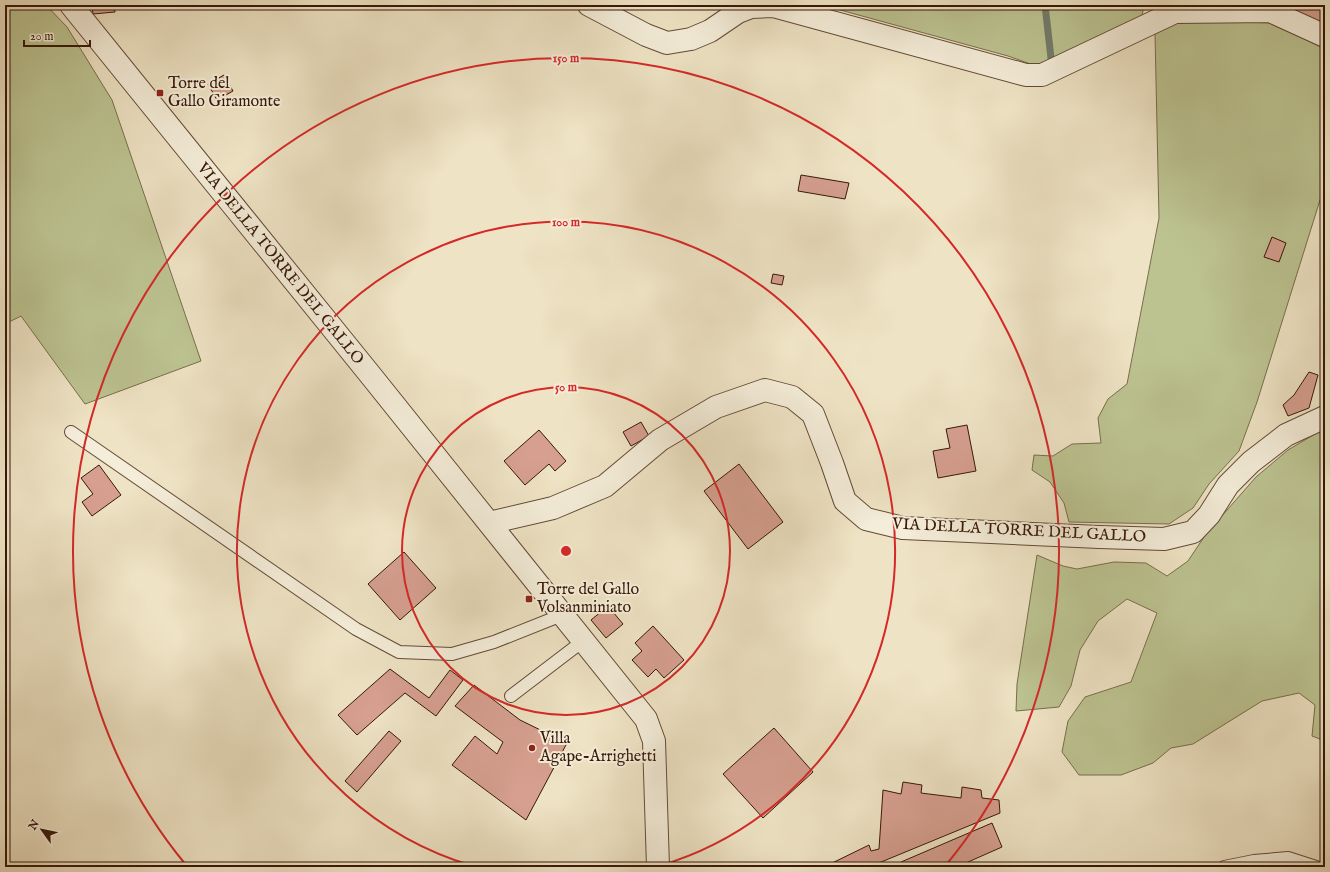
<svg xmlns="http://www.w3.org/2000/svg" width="1330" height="872" viewBox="0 0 1330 872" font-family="'IM FELL English',serif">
<rect width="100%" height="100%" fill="#eee3c4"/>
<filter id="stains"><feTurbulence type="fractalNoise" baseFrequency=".005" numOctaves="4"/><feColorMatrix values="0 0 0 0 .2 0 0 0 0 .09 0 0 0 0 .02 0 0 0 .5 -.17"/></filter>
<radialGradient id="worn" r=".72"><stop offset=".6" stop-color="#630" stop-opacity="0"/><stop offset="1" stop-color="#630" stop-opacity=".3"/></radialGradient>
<path fill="#bcc391" stroke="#796d4c" d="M5 5H46L67 27 112 100 201 361 85 404 21 316 5 324Z
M822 5H1144L1142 16 1039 67 1008 56Z
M1178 20 1273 23 1325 49V184L1257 402 1239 451 1209 484 1193 508 1169 524 1069 522 1064 503 1050 482 1032 470 1034 455 1053 456 1072 444 1101 443 1098 418 1108 399 1127 384 1159 218 1155 34Z
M1325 428V741L1312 736 1315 705 1299 693 1262 701 1193 744 1171 748 1153 763 1121 775H1079L1062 752 1068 721 1085 697 1131 682 1157 613 1127 599 1098 621 1080 650 1071 686 1059 707 1016 711 1017 684 1037 555 1063 566 1077 569 1114 562 1146 563 1167 576 1188 561 1206 534 1256 477 1288 450Z"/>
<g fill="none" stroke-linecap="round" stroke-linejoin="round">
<path stroke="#737c6c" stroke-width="7" d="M1045 5 1051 58"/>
</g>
<path fill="#d69f8f" stroke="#361708" d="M92 5H114L115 12 93 14Z
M1284 5H1325V32L1281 12Z
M224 75 233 91 217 100 208 84Z
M801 175 849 183 845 199 798 191Z
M1272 237 1286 243 1279 262 1264 257Z
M773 274 784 276 782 285 771 283Z
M1309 372 1318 375 1309 408 1288 416 1283 405 1294 395Z
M641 422 649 436 631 446 623 432Z
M967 425 976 471 938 478 933 451 950 448 946 429Z
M539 430 566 461 555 471 549 464 525 485 504 461Z
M739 464 783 522 748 549 704 491Z
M99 465 121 495 92 516 82 502 93 494 81 478Z
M404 552 436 588 400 620 368 584Z
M608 606 623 624 606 638 591 620Z
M653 626 684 660 664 678 656 669 648 677 632 660 642 651 635 643Z
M390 669 429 698 450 670 463 680 436 716 405 693 357 735 338 715Z
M474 685 520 720 567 743 526 820 452 765 475 736 497 754 503 742 455 706Z
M774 728 813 772 763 818 723 774Z
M389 731 401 741 357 792 345 781Z
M903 782 922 785 921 793 961 798 962 787 981 790 982 798 999 800 1000 813 869 867H824L869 845 871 851 879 849 883 790 901 794Z
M992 823 1002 847 959 866V867H903L901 862Z"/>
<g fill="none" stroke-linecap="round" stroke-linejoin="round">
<defs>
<path id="lane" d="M71 432 356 629 399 652 452 654 494 642 562 615
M511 696 583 641
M1224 867 1254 861 1288 858 1316 867"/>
<path id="street" d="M71 5 372 377 646 719 654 741 658 867
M589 5 646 35 667 43 691 39 710 31 738 12 751 7 773 6 1026 75H1042L1175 12 1270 11 1325 36
M489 523 553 508 605 486 660 440 716 407 765 390 792 397 813 414 832 463 845 501 866 519 903 528 1099 537 1164 539 1193 532 1209 515 1228 485 1251 462 1286 435 1325 417"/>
</defs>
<use href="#lane" stroke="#644a37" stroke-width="14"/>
<use href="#street" stroke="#644a37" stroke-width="24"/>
<use href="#lane" stroke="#f4edd9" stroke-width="12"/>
<use href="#street" stroke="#f4edd9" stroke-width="22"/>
</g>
<g fill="none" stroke="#d62828" stroke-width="2">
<circle cx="566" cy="551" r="164"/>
<path d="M473 866A329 329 0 1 1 659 866"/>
<path d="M186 865A493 493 0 1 1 946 865"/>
</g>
<g fill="#8f2418" stroke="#f4edd9" stroke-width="1.5">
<rect x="156" y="89" width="8" height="8" rx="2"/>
<rect x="525" y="595" width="8" height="8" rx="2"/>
<circle cx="532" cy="748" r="4"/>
</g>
<g text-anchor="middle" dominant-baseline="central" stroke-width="4" stroke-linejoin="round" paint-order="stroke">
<g font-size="16" fill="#361708" stroke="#f4edd9" text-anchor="start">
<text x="168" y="84">Torre del<tspan x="168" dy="18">Gallo Giramonte</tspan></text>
<text x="537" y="590">Torre del Gallo<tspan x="537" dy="18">Volsanminiato</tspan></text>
<text x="540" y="739">Villa<tspan x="540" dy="18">Agape-Arrighetti</tspan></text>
</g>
<g font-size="16" fill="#361708" stroke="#f4edd9">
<text transform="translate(280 264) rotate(51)">VIA DELLA TORRE DEL GALLO</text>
<text transform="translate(1019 531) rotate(3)">VIA DELLA TORRE DEL GALLO</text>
</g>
</g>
<circle cx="566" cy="551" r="6" fill="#d62828" stroke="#f4edd9" stroke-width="2"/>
<g font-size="12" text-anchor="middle" font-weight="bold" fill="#d62828" stroke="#f4edd9" stroke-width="4" stroke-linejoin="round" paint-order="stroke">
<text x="566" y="62">150 m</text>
<text x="566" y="226">100 m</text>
<text x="566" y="391">50 m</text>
</g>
<rect width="1330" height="872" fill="none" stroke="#eee3c4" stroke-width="20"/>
<rect x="6" y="6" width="1318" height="860" fill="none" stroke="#361708" stroke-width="2"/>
<rect x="10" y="10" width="1310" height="852" fill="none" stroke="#361708"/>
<g transform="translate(42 830) rotate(303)" stroke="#f4edd9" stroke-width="3" paint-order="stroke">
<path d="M0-3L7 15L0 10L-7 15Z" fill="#361708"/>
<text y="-6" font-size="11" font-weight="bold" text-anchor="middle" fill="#361708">N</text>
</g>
<path d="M24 40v6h66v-6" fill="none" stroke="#361708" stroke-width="2"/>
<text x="30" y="40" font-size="12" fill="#361708" stroke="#f4edd9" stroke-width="3" paint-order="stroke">20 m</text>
<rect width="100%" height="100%" filter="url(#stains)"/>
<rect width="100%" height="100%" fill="url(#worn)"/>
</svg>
